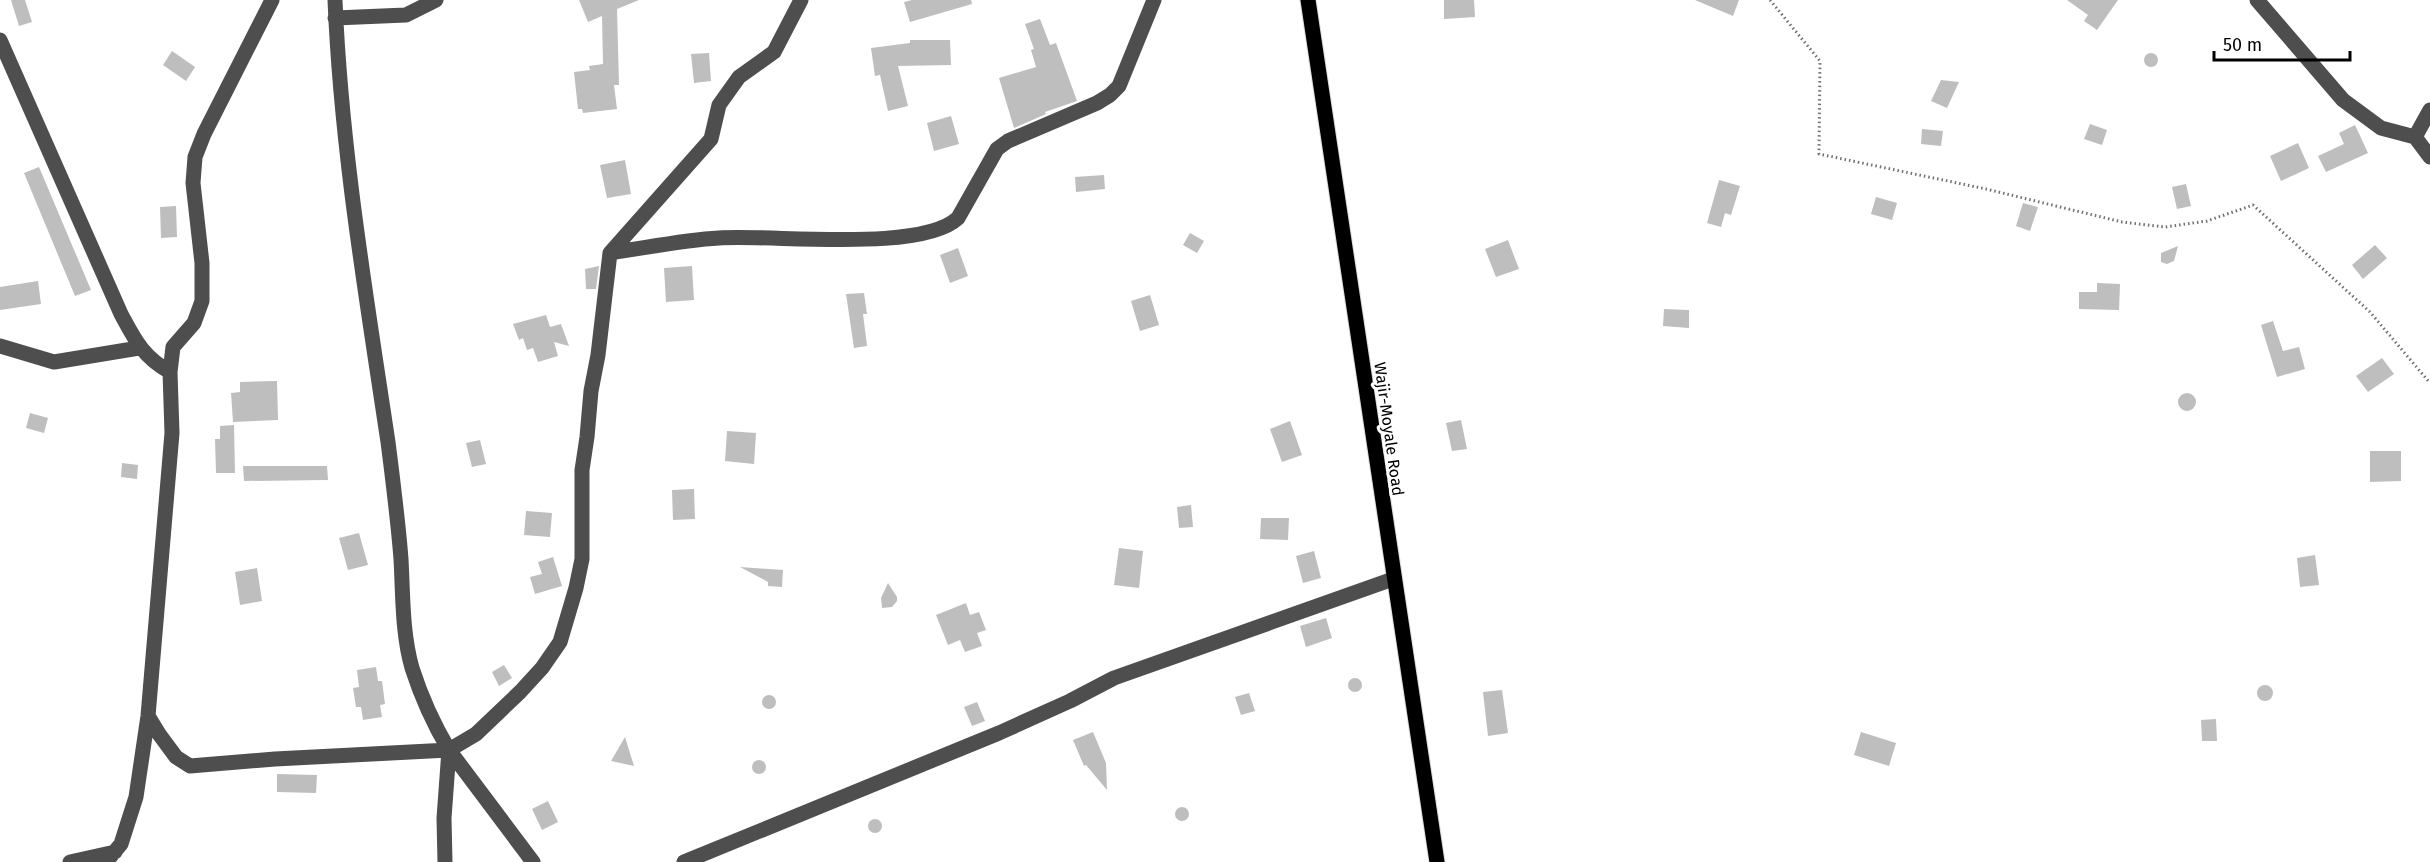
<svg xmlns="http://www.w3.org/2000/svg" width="2430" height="862" viewBox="0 0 2430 862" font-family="'Fira Sans',sans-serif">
<rect width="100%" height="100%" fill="#fff"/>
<path fill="#bebebe" d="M11 0H25L32 22 19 26Z
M579 0H639L617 9 619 85H614L617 109 583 113 582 109H578L574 72 590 70 589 66 603 64 602 16 588 22Z
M912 0H971L972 4 910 22 904 2Z
M1444 0H1474L1475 17 1444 19Z
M1695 0H1739L1733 16Z
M2067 0H2118L2097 30 2084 21 2088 15Z
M1040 19 1050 45 1056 43 1077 101 1045 112 1046 114 1014 128 999 78 1036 67 1031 50 1034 49 1025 24Z
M910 40H950L951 65 898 66 908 106 888 111 880 75 875 76 871 48 910 43Z
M172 51 195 67 186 81 163 65Z
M2144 60a7 7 0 1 1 14 0a7 7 0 1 1-14 0Z
M709 53 711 81 694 83 691 54Z
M1941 80 1959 82 1947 108 1931 101Z
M951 116 959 144 934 151 927 123Z
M2090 124 2107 130 2102 145 2084 139Z
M2355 125 2368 153 2326 172 2318 156 2344 144 2339 133Z
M1922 129 1943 131 1941 146 1921 144Z
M2298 143 2309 168 2281 181 2270 156Z
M625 160 631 194 607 198 600 165Z
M39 167 91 290 75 296 24 173Z
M1104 175 1105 189 1076 192 1075 177Z
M1719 180 1740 186 1731 215 1725 213 1721 227 1707 223Z
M2186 184 2191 206 2177 209 2172 187Z
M1876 197 1897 203 1892 220 1871 214Z
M2023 203 2038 207 2030 231 2016 226Z
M176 206 177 237 161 238 160 207Z
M1190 233 1204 241 1197 253 1183 245Z
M1508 240 1519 269 1496 277 1485 249Z
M2375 245 2387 258 2363 279 2352 265Z
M2178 246 2174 261 2167 264 2161 262V253Z
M958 248 968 276 950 283 940 255Z
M599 266 596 289H586L585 269Z
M692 266 694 300 666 302 664 268Z
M38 281 41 304 0 310V287Z
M2097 283 2120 284 2119 310 2079 309V292H2097Z
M864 293 867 314H863L867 346 854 348 846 294Z
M1150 295 1159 325 1140 331 1131 301Z
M1664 309 1689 310V328L1663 326Z
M546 315 550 327 561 324 569 346 554 342 558 356 538 362 533 348 527 350 523 338 519 340 513 324Z
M2273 321 2283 351 2299 347 2305 369 2277 377 2261 325Z
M2382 358 2394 374 2368 392 2356 376Z
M277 381 278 420 233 422 231 393 240 392V382Z
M2178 402a9 9 0 1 1 18 0a9 9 0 1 1-18 0Z
M30 413 48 418 44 433 26 428Z
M1461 420 1467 449 1452 451 1446 423Z
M1290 421 1302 455 1282 462 1270 429Z
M234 425 235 473H216L215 439H220V426Z
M727 431 756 433 754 464 725 461Z
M480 440 486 464 472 467 466 443Z
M2370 451H2401V481L2370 482Z
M122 463 138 465 137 479 121 477Z
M243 466H327L328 480 244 481Z
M694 489 695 519 673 520 672 490Z
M1191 505 1193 527 1179 528 1177 507Z
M526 511 552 513 550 537 524 535Z
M1261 518H1289L1288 540 1260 539Z
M359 533 368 565 348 570 339 538Z
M1119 548 1143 551 1139 588 1114 585Z
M1314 551 1321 578 1303 583 1296 556Z
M2315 555 2319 585 2300 587 2297 558Z
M553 557 562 586 535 594 530 577 542 574 538 562Z
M740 567 783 570 782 587 768 586V582Z
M257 568 262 601 240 605 235 572Z
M888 583 897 597V601L892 607 882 608 881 598Z
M966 603 970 615 979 612 986 630 977 633 982 646 965 652 960 640 948 645 936 615Z
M1326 618 1332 638 1306 647 1300 626Z
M504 665 512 678 499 686 492 672Z
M376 667 378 681H382L385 704 380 705 382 717 363 720 361 707H356L353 688 359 687 357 670Z
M1348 685a7 7 0 1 1 14 0a7 7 0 1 1-14 0Z
M2257 693a8 8 0 1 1 16 0a8 8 0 1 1-16 0Z
M1502 690 1508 733 1488 736 1483 692Z
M1249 693 1255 711 1241 715 1235 697Z
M762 702a7 7 0 1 1 14 0a7 7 0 1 1-14 0Z
M977 702 985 721 972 726 964 707Z
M2216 719 2217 741H2202L2201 720Z
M1093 732 1106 763 1107 790 1086 765 1084 766 1073 740Z
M1861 732 1896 743 1889 766 1854 755Z
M625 737 634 766 611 761Z
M752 767a7 7 0 1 1 14 0a7 7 0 1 1-14 0Z
M277 774 317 775 316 793 277 792Z
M548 801 558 822 542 830 532 809Z
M1175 814a7 7 0 1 1 14 0a7 7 0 1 1-14 0Z
M868 826a7 7 0 1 1 14 0a7 7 0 1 1-14 0Z"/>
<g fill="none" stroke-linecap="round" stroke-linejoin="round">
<defs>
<path id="major" d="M1308 0 1437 862"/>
</defs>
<use href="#major" stroke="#dbdbdb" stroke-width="17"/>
<path stroke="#707070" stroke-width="3" stroke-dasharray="1.5 3" stroke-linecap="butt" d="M1770 0 1820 61 1819 154 1986 189 2122 222 2165 227 2207 221 2253 205 2370 312 2430 383"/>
<path stroke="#4e4e4e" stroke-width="15" d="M335 0C341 148 366 295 388 442 393 481 398 520 401 559 403 595 402 633 412 668 421 696 434 725 449 750L533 862
M2257 0 2343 100 2381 128 2415 137 2430 157
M335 18 406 15 436 0
M0 40 121 314C135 340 143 357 170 372L172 433 148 716 136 797 121 844 106 862
M2415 137 2430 110
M610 253C646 248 682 240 719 238 772 234 921 253 958 218L997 149 1008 141 1097 103 1110 95 1119 86 1154 0
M0 346 54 362 139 348
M170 372 173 347 194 323 202 301V263L193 183 195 157 204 134 272 0
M148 716 159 734 176 757 190 766 275 759 449 750 476 734 520 692 542 668 560 642 576 588 582 559V470L587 437 591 391 598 355 610 253 711 139 719 105 739 77 774 52 801 0
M70 862 115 852
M445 862 444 818 449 750
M684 862 999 733 1070 701 1114 678 1393 579"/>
<use href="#major" stroke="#000" stroke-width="15"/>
</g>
<g text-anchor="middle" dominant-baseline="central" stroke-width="6" stroke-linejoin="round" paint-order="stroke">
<g font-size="16" fill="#000" stroke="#fff">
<text transform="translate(1389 429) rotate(82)">Wajir-Moyale Road</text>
</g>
</g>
<path d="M2214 51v9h136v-9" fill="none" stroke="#000000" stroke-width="3"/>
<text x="2223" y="51" font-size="18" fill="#000000" stroke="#ffffff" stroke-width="4.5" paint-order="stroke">50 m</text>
</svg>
